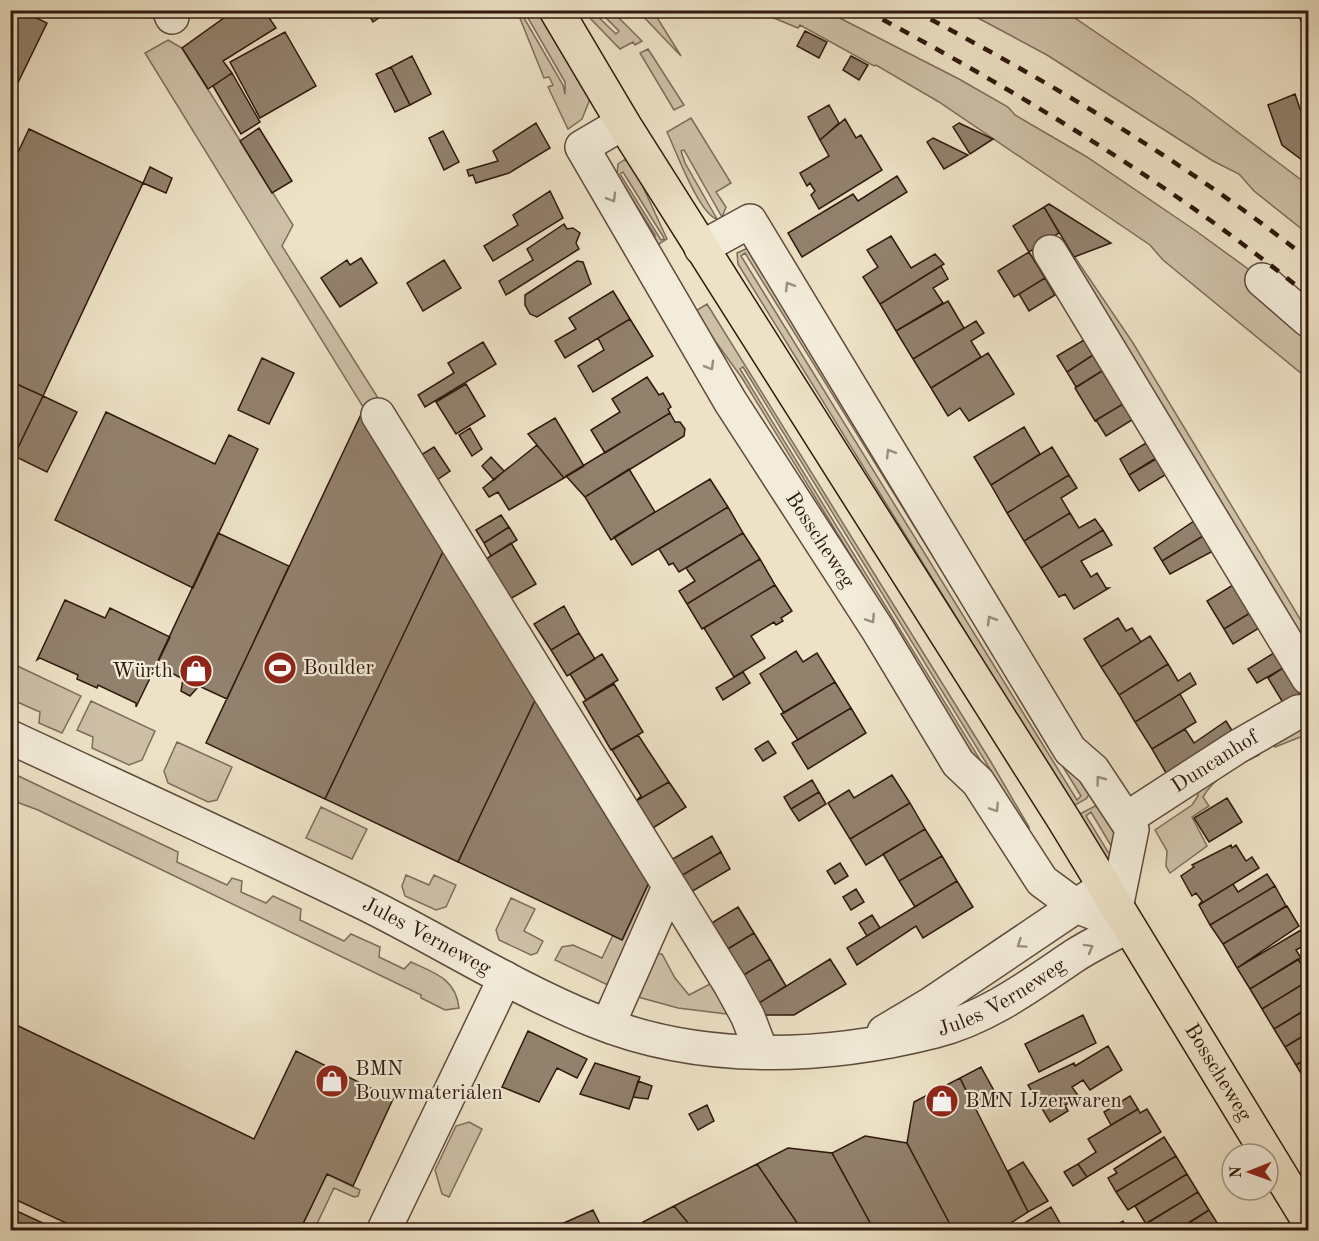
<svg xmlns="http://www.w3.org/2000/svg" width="1319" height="1241" viewBox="0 0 1319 1241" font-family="'Old Standard TT',serif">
<rect width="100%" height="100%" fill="#ede2c6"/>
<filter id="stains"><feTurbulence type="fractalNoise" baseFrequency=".00333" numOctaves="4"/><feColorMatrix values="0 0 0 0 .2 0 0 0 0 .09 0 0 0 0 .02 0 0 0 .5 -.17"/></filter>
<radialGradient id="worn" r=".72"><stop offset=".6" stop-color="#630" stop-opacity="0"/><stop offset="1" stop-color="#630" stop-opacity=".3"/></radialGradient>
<path fill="#cdc0a7" stroke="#7e6c5a" stroke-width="1.5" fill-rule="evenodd" d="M824 10 959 79 1008 107 1015 115 1087 157 1196 231 1277 290 1308 320V379L1163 260 1150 245 939 102 876 65 874 66 800 25 798 28 757 11Z
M517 11H520L563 85 565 94V82L524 11H540L590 99 582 119 568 129 548 87 553 85 549 77 544 78Z
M583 11H592L616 34 619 31 599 11H612L642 41 635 45 633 42 620 49Z
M638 11H653L681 56Z
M965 11H1086L1075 18 1191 97 1308 185V234L1254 191 1239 174 1213 161 1047 55Z
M168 40 182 48 293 225 282 246 390 417 658 882 610 986 555 960 562 947 573 945 602 958 613 935 623 939 652 876 145 53Z
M648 49 684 105 674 110 640 53Z
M691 118 731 183 716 192 726 207 722 217 684 150 681 151 685 163 717 219C699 214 676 151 667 132Z
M624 160 632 163 667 239 654 247 655 235 617 175 618 164ZM623 172 664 238V239L661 240 620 174Z
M748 248 1070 768 1090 793 1086 799 1073 806 738 264 737 253ZM745 253 1081 796 1077 800 741 256Z
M1070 250 1133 343 1308 632V648L1067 252Z
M707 304 991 762 1029 827V834L1021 833 742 378 694 312ZM743 367 1028 831 1025 833 740 369Z
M11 663 81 696 62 733 39 723 40 712 15 701 11 707Z
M91 701 155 731 142 760 129 765 92 748 93 737 77 730Z
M1308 720V734L1275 747 1273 743Z
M177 742 232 767 217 800 208 802 168 783 164 771Z
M1257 752 1259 755C1237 766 1216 775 1203 797L1209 806 1192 817 1207 846 1170 873 1166 866 1167 851 1155 830 1192 805 1198 796 1197 782Z
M10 772 178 852 177 862 227 885 232 878 242 881 241 892 266 903 273 896 301 909 300 920 344 941 351 934 380 947 379 957 404 969 411 962C435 973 456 979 459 1008L445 1010 421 998V995L38 810 11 800Z
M1095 806C1114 810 1132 851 1113 864L1106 861 1078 815ZM1091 812 1116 854 1111 857 1086 816Z
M321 807 367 829 352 859 306 838Z
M406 875 429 885 434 875 456 885 446 907 436 910 405 896 402 886Z
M511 898 535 909 524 931 543 941 537 953 531 955 499 940 496 930Z
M650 954H662L675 978 689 995 710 984 723 982 743 1016 678 1008 627 994Z
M469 1122 482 1129 449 1197 442 1194 435 1170 456 1126Z
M327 1174 360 1190 358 1196 354 1197 334 1188 314 1230H300Z"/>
<path fill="#92816d" stroke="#2f180d" stroke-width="1.5" d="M10 10H20L47 23 10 99Z
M235 10H264L276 28 223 61 232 73 208 89 182 48Z
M366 10H390L373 22Z
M1297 10H1308V31L1305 32Z
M805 31 827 42 819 58 797 46Z
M285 32 316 86 260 118 230 62Z
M412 56 431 94 410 105 391 67Z
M851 56 868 65 859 80 843 70Z
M391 67 410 105 395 112 376 74Z
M232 73 260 122 241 134 213 86Z
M1295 94 1300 109 1308 105V157L1307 155 1302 160 1282 145 1268 105Z
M829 105 839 123 820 140 808 117Z
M845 119 856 138 861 135 882 170 819 209 811 195 815 191 810 183 807 186 800 173 829 156 820 140Z
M536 123 550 148 509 173 476 183 473 175 469 176 467 170 498 161 493 151Z
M959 123 993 139 970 154 953 127Z
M259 128 292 181 272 193 240 141Z
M29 129 143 183 43 396 10 381V169Z
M443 131 459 162 444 170 429 138Z
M933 138 968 155 944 169 927 142Z
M150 167 172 178 166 193 143 183Z
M897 176 907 192 802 257 788 233 853 194 858 201Z
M550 191 563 218 493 261 484 246 518 225 513 215Z
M1049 204 1111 243 1074 257 1044 207Z
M1044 207 1059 233 1029 252 1013 226Z
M564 224 567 229 573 228 580 233 576 243 579 249 506 295 499 281 533 260 527 249Z
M891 236 911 268 935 254 944 264 880 304 863 277 878 267 867 250Z
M1029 252 1045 278 1014 297 998 271Z
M361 258 377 283 340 307 321 278 347 260 350 265Z
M444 260 461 288 423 311 407 283Z
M577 261 583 262 591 284 537 317 530 314 525 305V295Z
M941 266 948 279 933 288 943 303 896 331 880 304Z
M1045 278 1055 295 1029 311 1019 294Z
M613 291 630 319 565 358 555 341 576 329 569 318Z
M948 301 964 328 913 359 896 331Z
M630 319 653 356 593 392 578 366 604 350 598 338Z
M976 321 984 333 971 341 981 357 931 388 913 359Z
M1084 340 1093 355 1067 372 1057 356Z
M483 342 496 364 425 407 418 395 454 373 448 363Z
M988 353 1014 394 969 421 960 408 948 416 931 388Z
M1093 355 1102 371 1076 387 1067 372Z
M262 358 294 373 269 424 238 410Z
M1102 371 1123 404 1095 421 1075 388Z
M647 377 659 395 663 393 671 407 668 409 670 413 605 453 591 430 620 412 612 399Z
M10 381 43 396 10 464Z
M466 384 485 416 456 434 436 402Z
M43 396 77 412 47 472 14 456Z
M1123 404 1132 420 1106 436 1096 420Z
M364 408 447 543 325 799 206 743Z
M106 412 215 464 229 435 258 449 193 588 55 520Z
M670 413 675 422H680L685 429 684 436 585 497 566 476Z
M555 418 584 466 564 478 528 434Z
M1024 427 1040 454 991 485 974 457Z
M470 428 482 449 472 456 459 435Z
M1146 443 1156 458 1129 475 1120 459Z
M537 445 564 478 509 510 498 492 489 497 483 488Z
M434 447 450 471 437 480 421 455Z
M1052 447 1069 475 1007 513 991 485Z
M491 457 504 471 494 480 482 466Z
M1156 459 1165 475 1139 491 1129 475Z
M629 469 655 512 611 540 585 497Z
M1069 475 1077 488 1061 498 1070 513 1024 541 1007 513Z
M710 479 728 507 632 565 614 537Z
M728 507 743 533 679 572 673 563 669 565 659 549Z
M1070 513 1079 528 1095 519 1103 530 1041 568 1024 541Z
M501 515 509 527 484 543 476 530Z
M1194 521 1203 536 1162 561 1154 548Z
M509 527 517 540 491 556 484 543Z
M1103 530 1112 545 1081 561 1091 577 1097 573 1106 588H1109L1074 609 1065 594 1059 597 1041 568Z
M218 533 289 566 227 699 199 686 190 696 181 691 183 679 156 665Z
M743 533 760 559 687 604 679 591 695 581 686 568Z
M1203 536 1213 551 1170 574 1162 561Z
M447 543 539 692 458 862 325 799Z
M511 543 536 584 510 599 486 559Z
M760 559 775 585 702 629 687 604Z
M775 585 792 611 781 618 783 621 776 625 774 622 751 636 765 658 734 677 704 628Z
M1233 585 1250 613 1224 629 1207 601Z
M65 600 105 618 110 608 170 637 136 707V703L98 685 97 688 77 679 78 675 40 658 37 660Z
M564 606 579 633 551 650 534 624Z
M1250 613 1259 628 1233 644 1224 629Z
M1118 618 1126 631 1132 628 1141 642 1101 667 1084 639Z
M579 633 595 659 567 676 551 650Z
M1150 636 1168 664 1119 695 1101 667Z
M796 651 803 662 817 653 835 682 784 713 760 674Z
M1274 653 1283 668 1257 683 1248 669Z
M602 654 618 680 586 700 570 674Z
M1168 664 1178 681 1190 673 1196 684 1135 722 1119 695Z
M1283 668 1301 696 1285 706 1268 678Z
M743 672 750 683 723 700 716 688Z
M835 682 851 708 798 740 781 714Z
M614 684 643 732 611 750 583 702Z
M539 692 652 876 622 940 458 862Z
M1180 694 1196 722 1152 749 1135 722Z
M851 708 866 733 808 769 792 743Z
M1226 721 1236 737 1169 778 1152 749 1185 729 1194 743Z
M638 735 669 782 636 801 641 796 612 750Z
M768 741 776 753 763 761 755 749Z
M892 775 910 803 850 839 828 803 849 790 854 798Z
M812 780 819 792 791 809 784 797Z
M669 782 686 807 653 828 636 801Z
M819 792 826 804 799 821 791 809Z
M1227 798 1242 822 1209 842 1194 818Z
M910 803 925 829 866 865 850 839Z
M925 829 942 856 899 881 883 854Z
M712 836 721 852 681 876 671 860Z
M1231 845 1232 848 1236 845 1246 861 1252 857 1259 868 1199 905 1202 901 1196 893 1192 896 1181 876 1194 867 1192 865Z
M721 852 730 869 691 892 681 876Z
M942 856 957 881 915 907 899 881Z
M840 863 848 876 835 884 827 871Z
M1267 874 1275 886 1210 925 1199 905 1233 884 1238 892Z
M957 881 973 907 923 938 916 926 857 965 847 948Z
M1275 886 1286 906 1223 944 1210 925Z
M856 889 864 902 851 910 843 897Z
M1287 906 1299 926 1237 968 1223 944Z
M738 907 754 933 726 950 710 924Z
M872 915 880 928 867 936 859 923Z
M1306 927 1308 943 1296 950 1301 958 1250 989 1237 968Z
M754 933 770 959 742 976 726 950Z
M770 959 786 986 759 1003 742 976Z
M830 959 846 984 794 1015H765L759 1003Z
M1298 959 1303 967 1308 964V981L1262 1009 1250 989Z
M1308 981V997L1304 1000 1308 1008 1274 1029 1262 1009Z
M1307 1009 1308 1033 1285 1047 1274 1029Z
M1083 1015 1096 1043 1039 1072 1025 1044Z
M10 1022 254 1139 296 1051 393 1099 353 1186 327 1174 300 1230H81L10 1197Z
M528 1031 587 1059 577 1078 557 1068 539 1102 502 1087Z
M1308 1033V1058L1296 1065 1285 1047Z
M1108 1046 1122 1070 1090 1090 1083 1080 1072 1087 1079 1097 1065 1105 1068 1111 1050 1122 1028 1085 1074 1063 1075 1066Z
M1308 1058V1085L1296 1065Z
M595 1063 640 1077 629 1109 580 1094Z
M981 1067 998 1098 975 1109 960 1078Z
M960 1078 1028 1212 1000 1230H953L907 1143 914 1102Z
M638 1081 652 1086 648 1099 633 1097Z
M1130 1096 1138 1109 1111 1125 1104 1112Z
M707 1105 714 1121 698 1130 689 1114Z
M1138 1109 1140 1113 1147 1109 1161 1132 1087 1177 1078 1164 1096 1152 1088 1139Z
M865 1136 907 1143 953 1230H874L832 1153Z
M1164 1137 1176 1156 1116 1192 1108 1178 1117 1173 1114 1169Z
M788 1148 832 1153 874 1230H802L757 1164Z
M1176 1156 1187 1174 1128 1210 1116 1192Z
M1023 1162 1048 1201 1028 1212 1008 1171Z
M757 1164 802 1230H694L674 1206Z
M1078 1164 1087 1177 1073 1186 1064 1172Z
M1187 1174 1198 1192 1146 1224 1135 1206Z
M1198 1192 1209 1210 1177 1230H1172L1168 1223 1165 1230H1135Z
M674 1206 694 1230H649L643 1222Z
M1051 1207 1061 1225 1051 1230H1025L1021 1225Z
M10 1208 58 1230H10Z
M593 1210 603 1230H548Z
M1209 1210 1221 1229 1178 1230Z
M1123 1221 1128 1230H1117L1115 1226Z"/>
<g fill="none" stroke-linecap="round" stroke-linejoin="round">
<defs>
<g id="minor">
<path d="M169 10 172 17"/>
<path id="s1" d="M623 123 582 147 730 401 878 630 958 763 978 782 1042 881 1076 906 1128 926"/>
<path d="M701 248 750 221 1070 750 1093 770 1132 829 1116 908"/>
<path d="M1050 252 1308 678"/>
<path d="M1262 280 1308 320"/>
<path d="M378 415 730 984 748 1017 761 1051"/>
<path id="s2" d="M10 737C128 792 247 846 364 903 441 941 514 988 593 1020 700 1064 825 1059 935 1031 987 1018 1031 985 1074 956 1091 945 1110 936 1128 926"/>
<path id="s3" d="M1126 819 1237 747 1298 712 1308 711"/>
<path d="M608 1025 669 887"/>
<path d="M884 1032 931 1004 1094 894"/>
<path d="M384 1230 505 978"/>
</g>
<g id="major">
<path id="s4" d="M556 10 623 123 1064 820 1308 1220"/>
</g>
</defs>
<use href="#minor" stroke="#5e4a3b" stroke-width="36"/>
<use href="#major" stroke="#2f180d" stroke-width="36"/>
<use href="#minor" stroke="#f3ecda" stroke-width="33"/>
<use href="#major" stroke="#ede2c6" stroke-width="33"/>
<path stroke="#2f180d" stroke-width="4.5" stroke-dasharray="10 10" stroke-linecap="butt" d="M865 10C1020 93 1172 184 1308 295
M913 10C1051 83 1186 162 1308 259"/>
</g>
<defs><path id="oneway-chevron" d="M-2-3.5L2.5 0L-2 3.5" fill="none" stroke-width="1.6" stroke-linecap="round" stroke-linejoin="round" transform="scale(1.5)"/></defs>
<g stroke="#9b8d7e">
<use href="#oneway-chevron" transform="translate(612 198) rotate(60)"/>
<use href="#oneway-chevron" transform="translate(789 286) rotate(-121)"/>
<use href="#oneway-chevron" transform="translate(710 366) rotate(60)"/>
<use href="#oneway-chevron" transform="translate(890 453) rotate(-121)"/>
<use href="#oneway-chevron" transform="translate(871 619) rotate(57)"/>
<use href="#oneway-chevron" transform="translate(991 620) rotate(-121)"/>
<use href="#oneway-chevron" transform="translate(1100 780) rotate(-127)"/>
<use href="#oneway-chevron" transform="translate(995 808) rotate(57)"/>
<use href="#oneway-chevron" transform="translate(1021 944) rotate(146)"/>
<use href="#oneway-chevron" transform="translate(1089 948) rotate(-29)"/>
</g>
<defs>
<symbol id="stadium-disc" viewBox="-11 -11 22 22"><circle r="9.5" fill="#8f2418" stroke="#f3ecda"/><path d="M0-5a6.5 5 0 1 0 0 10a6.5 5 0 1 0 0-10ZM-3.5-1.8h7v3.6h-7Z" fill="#fff"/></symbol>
<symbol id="shop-disc" viewBox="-11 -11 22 22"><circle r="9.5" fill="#8f2418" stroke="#f3ecda"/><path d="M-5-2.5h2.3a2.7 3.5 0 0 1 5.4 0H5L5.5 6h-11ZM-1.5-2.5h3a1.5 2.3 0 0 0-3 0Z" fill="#fff"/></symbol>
</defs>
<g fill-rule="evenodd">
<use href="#stadium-disc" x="261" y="649" width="38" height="38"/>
<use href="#shop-disc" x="177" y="652" width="38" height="38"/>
<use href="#shop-disc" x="313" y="1062" width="38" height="38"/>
<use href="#shop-disc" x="923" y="1082" width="38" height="38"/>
</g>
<g text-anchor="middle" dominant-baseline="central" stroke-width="4.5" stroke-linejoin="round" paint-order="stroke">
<g font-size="21" fill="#2f180d" stroke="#f3ecda">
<text stroke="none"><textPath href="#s1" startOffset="507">Bosscheweg</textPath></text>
<text stroke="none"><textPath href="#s3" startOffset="106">Duncanhof</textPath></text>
<text stroke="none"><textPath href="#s2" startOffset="462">Jules Verneweg</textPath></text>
<text stroke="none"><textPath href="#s2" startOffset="1071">Jules Verneweg</textPath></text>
<text stroke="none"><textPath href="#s4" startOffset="1252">Bosscheweg</textPath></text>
</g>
<g font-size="21" fill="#2f180d" stroke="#f3ecda" text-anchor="start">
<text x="303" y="668">Boulder</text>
<text x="173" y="671" text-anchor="end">Würth</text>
<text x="355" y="1069">BMN<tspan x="355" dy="24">Bouwmaterialen</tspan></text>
<text x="965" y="1101">BMN IJzerwaren</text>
</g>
</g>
<rect width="1319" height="1241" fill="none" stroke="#ede2c6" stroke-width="36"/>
<rect x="12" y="12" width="1295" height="1217" fill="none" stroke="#2f180d" stroke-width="3"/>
<rect x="18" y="18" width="1283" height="1205" fill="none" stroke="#2f180d" stroke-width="1.5"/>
<g transform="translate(1250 1172) rotate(269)"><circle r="28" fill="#f3ecda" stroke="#a59788" stroke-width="1.5"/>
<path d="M0-4.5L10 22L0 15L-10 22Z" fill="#8f2418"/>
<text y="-9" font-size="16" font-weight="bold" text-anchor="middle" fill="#2f180d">N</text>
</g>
<rect width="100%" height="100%" filter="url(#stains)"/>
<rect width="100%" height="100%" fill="url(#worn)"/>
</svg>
